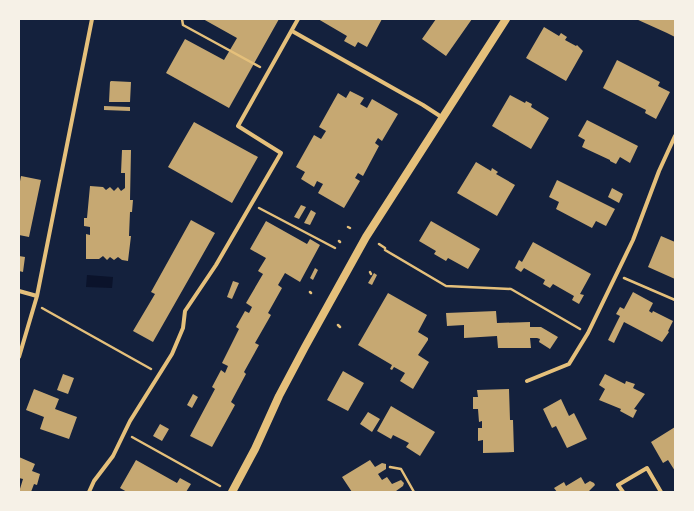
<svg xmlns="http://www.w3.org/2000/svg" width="694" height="511" viewBox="0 0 694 511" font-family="Lora,serif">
<rect width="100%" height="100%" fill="#14213d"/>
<path fill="#0b132b" d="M87 275 113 277 112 288 86 287Z"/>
<path fill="#c6a872" d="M203 19H279L229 108 166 73 185 39 224 60 237 38Z
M318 19H382L367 47 358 42 355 47 344 41 347 36Z
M436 19H472L446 56 422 39Z
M636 19H675V37L667 33Z
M544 27 559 36 561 33 567 37 565 40 576 46 577 45 583 51 566 81 526 58Z
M617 60 660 82 658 86 670 92 656 119 645 113 646 110 603 88Z
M111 81 131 82 130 102H109L110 82Z
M350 91 364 98 360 104 367 108 372 99 398 114 382 141 378 138 375 143 379 146 363 176 358 173 355 178 360 181 344 208 318 193 323 184 317 181 314 187 301 179 305 172 296 167 314 135 321 139 326 131 319 127 338 93 346 98Z
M510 95 525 103 526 101 532 104 531 107 549 118 531 149 492 126Z
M104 106 130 107V111L104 110Z
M587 120 638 146 630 163 620 157 616 164 610 161V160L582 147 585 140 578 136Z
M194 122 258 157 232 203 168 167Z
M122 150H131L130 200H133L132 212H130L129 236H131L128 261 122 260 118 257 114 260 110 257 107 260 103 256 99 259H86V234L90 235V227L84 226V218H87L90 186 103 187 106 190 110 187 114 191 118 187 121 191 125 188V173H121Z
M476 162 491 171 492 168 498 172 496 174 515 185 497 216 457 193Z
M21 176 41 180 29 237 19 235V187Z
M557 180 615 209 606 226 596 221 592 228 556 209 559 202 549 197Z
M612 188 623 194 619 203 608 197Z
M301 205 306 207 299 219 294 217Z
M311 210 316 213 310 225 304 223Z
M191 220 215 233 153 342 133 331 155 294 151 292Z
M266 221 307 244 310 239 320 245 300 282 285 273 278 285 282 288 268 313 271 315 255 343 259 345 244 372 246 374 231 402 235 405 212 447 190 436 215 389 212 387 221 370 225 373 228 366 222 363 239 329 236 327 245 311 249 313 252 307 246 303 263 274 258 271 266 258 250 249Z
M431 221 480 249 468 269 448 258 446 261 434 254 436 251 419 241Z
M661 236 675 242V279L648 267Z
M533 242 591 274 580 294 584 295 579 304 572 300 574 296 553 284 550 288 543 284 545 280 524 268 521 272 515 268 519 260 522 262Z
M19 256 25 257 23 272 19 271Z
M315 268 318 270 313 280 310 278Z
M374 273 377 275 372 285 368 283Z
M233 281 239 283 232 299 227 297Z
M633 292 653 303 649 311 652 313 653 311 673 321 668 331 669 332 662 342 624 322 614 343 608 340 620 316 616 314 620 307 624 309Z
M388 293 427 315 418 332 428 338V340L418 355 429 362 413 389 400 381 405 373 394 367 392 370 390 369 392 365 358 345Z
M496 311 497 323 530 322V327H541L558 337 550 349 539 342 540 339 537 338H530L531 348H498L497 336 464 338V325L447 326 446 313Z
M343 371 364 383 348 411 327 400Z
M63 374 74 378 68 394 57 390Z
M605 374 625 384 626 381 635 384 633 388 645 394 634 409 637 410 633 418 620 411 621 409 599 400 605 389 599 385Z
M34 389 59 399 55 409 77 417 69 439 40 429 44 417 26 410Z
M509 389 510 420H513L514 452 483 453V440L478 441V428H482V421L479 422 478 409H473V397H478L477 390Z
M193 394 198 397 192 408 187 405Z
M561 399 569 416 574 413 587 439 567 448 556 426 552 428 543 409Z
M391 406 435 432 420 456 406 447 409 443 393 435 391 439 377 431Z
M368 412 380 419 372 432 360 424Z
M160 424 169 429 162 441 153 436Z
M675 427V471L668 460 663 463 651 442Z
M19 457 35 464 32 471 40 474 37 485 34 484 31 492H19L23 479 19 478Z
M136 460 177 483 180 478 191 484 186 492H127L120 488Z
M370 460 375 467 382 463 386 464V469L378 474 382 480 387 477 392 484 401 480 404 483 403 486 396 491V492H352L342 477Z
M581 477 585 484 590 481 594 483 595 485 589 491 590 492H557L554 488 564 482 566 486Z"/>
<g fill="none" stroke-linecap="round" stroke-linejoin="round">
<path stroke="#e5c07b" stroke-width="2.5" d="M182 19 183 25 260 67
M259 208 335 248
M348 227 350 228
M339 241 340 242
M379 244 385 248
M385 250 446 286 511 289 580 329
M370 272 371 274
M624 278 675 300
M310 292 311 293
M42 308 151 369
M338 325 340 327
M132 437 220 486
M390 467 401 469 414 492"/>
<path stroke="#e5c07b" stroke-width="4" d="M292 31 423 105 443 118
M19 291 37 296
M19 357 37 296 92 19
M527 381 569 364 588 333 633 240 659 171 675 136
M89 492 94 481 113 456 130 421 172 354 183 328 185 311 216 265 281 153 238 126 298 19
M623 492 618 485 647 468 661 492"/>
<path stroke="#e5c07b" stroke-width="8" d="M232 492 255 449 279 396 305 347 366 237 506 19"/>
</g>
<rect width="694" height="511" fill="none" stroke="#f6f1e7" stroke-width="40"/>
</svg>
